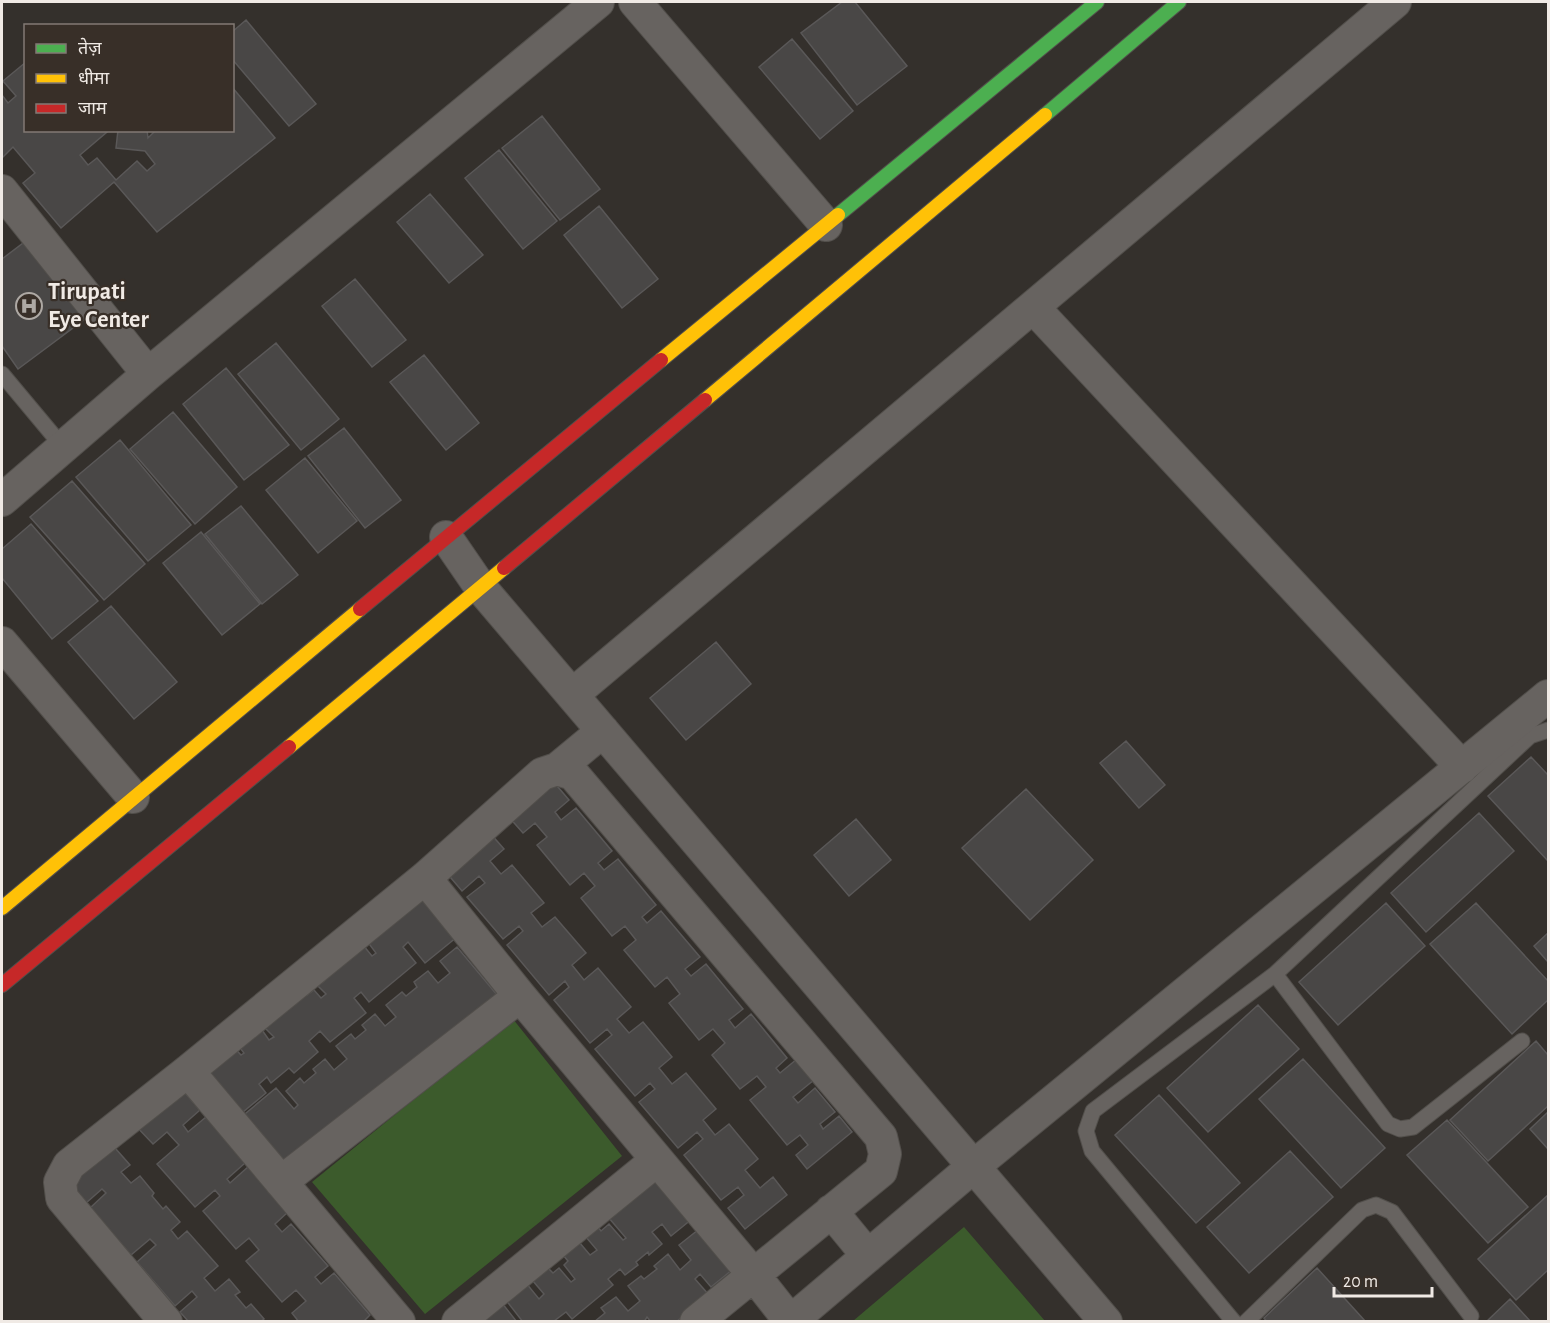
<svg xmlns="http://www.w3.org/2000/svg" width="1550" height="1323" viewBox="0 0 1550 1323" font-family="'Alegreya Sans','Noto Sans Devanagari',sans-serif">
<rect width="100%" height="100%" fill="#34302c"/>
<path fill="#3c5b2c" d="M513 1019 622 1156 425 1314 312 1182Z
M964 1227 1045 1321H853Z"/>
<path fill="#494746" stroke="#5a5858" stroke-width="1.5" d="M842 2H855L907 66 857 105 801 33Z
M246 20 316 104 289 126 232 59V32Z
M792 39 853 111 820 139 759 67Z
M26 62V130H106L107 132 80 155 88 165 97 158 116 180 137 161 147 171 155 164 145 151 116 148 118 130H147L148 138 156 130H232V87L275 138 157 232 114 182 61 228 23 183 35 173 13 147 2 158V95L8 103 16 96 3 81Z
M542 116 600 189 560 220 502 148Z
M499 150 557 221 523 249 465 178Z
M430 194 483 255 449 283 397 222Z
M599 206 658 279 622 308 564 235Z
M31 237 89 316 18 369 2 346V259Z
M355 279 406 340 372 367 322 306Z
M276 343 339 419 301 450 238 374Z
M424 355 479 423 446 450 390 382Z
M226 368 289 445 244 480 183 404Z
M173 412 237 487 195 524 130 449Z
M344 428 401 500 365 528 308 456Z
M120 440 191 525 148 561 76 477Z
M305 458 357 521 318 553 266 490Z
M72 481 145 564 104 600 30 517Z
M241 506 298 575 262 604 205 534Z
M31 524 98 601 52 639 2 578V549Z
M201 532 260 604 222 635 163 563Z
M111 606 177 682 134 719 68 642Z
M716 642 751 684 686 740 650 698Z
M1126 741 1165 785 1139 808 1100 763Z
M1531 757 1548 775V861L1488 796Z
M552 780 569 800 555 812 561 820 576 808 612 851 598 863 604 870 618 859 656 905 642 917 647 923 661 911 700 957 685 969 691 976 706 964 743 1009 729 1020 735 1028 751 1014 787 1058 776 1068 780 1073 797 1059 814 1080 793 1097 798 1103 815 1088 835 1112 820 1124 823 1129 839 1116 852 1132 807 1169 796 1155 808 1145 800 1135 787 1145 750 1100 766 1087 757 1076 740 1089 712 1055 725 1043 713 1029 699 1040 669 1003 680 994 667 977 655 987 624 950 636 940 625 926 612 936 581 898 595 886 584 873 570 885 537 845 547 837 535 823 523 833 508 816Z
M1026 789 1093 860 1030 920 962 848Z
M1479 813 1514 851 1426 932 1391 893Z
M856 819 891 860 849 896 814 855Z
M490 833 504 849 490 861 501 874 512 865 544 903 531 913 542 927 555 917 586 953 572 965 584 980 598 968 631 1007 617 1019 629 1033 643 1022 672 1057 659 1068 672 1084 686 1073 716 1109 703 1120 715 1135 729 1124 758 1159 745 1170 760 1188 773 1177 787 1195 745 1229 728 1208 744 1195 738 1187 721 1200 684 1155 703 1139 697 1132 678 1148 639 1102 655 1089 650 1083 635 1096 595 1049 612 1035 607 1029 590 1043 554 1000 569 987 565 981 549 995 507 945 523 931 519 926 503 939 467 897 485 883 479 876 462 891 445 871Z
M417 888 457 937 425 963 408 942 403 947 416 963 369 1002 361 992 354 998 366 1013 330 1042 320 1031 309 1041 318 1052 294 1073 289 1068 271 1083 267 1077 259 1084 266 1093 237 1117 196 1069 229 1042 241 1055 244 1053 237 1044 251 1033 255 1037 262 1030 269 1040 274 1037 265 1028 302 989 307 995 314 990 321 998 326 994 318 986 325 980 321 974 363 945 372 956 376 953 367 941Z
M1386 903 1425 946 1338 1025 1299 982Z
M1476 903 1548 981V1000L1512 1034 1430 944Z
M1548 933V962L1534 946Z
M457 947 498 996 284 1171 240 1118 276 1088 294 1109 298 1105 286 1091 300 1078 304 1083 316 1073 313 1069 325 1059 334 1070 347 1059 336 1046 351 1034 355 1039 366 1030 362 1025 375 1014 385 1026 396 1017 386 1005 402 992 406 996 417 987 414 982 428 971 438 983 450 973 440 961Z
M1258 1005 1299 1049 1208 1132 1167 1088Z
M1536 1041 1548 1055V1106L1488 1161 1450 1120Z
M1303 1059 1385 1148 1341 1188 1259 1099Z
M180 1087 200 1110 183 1125 188 1132 206 1117 245 1163 227 1179 230 1183 249 1166 288 1212 275 1224 282 1232 291 1224 328 1266 315 1277 321 1284 334 1273 370 1315 363 1322H299L292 1313 306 1301 296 1290 282 1302 246 1261 259 1250 249 1238 236 1249 203 1211 220 1196 215 1190 195 1207 157 1164 179 1145 167 1132 153 1144 135 1125Z
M1159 1095 1240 1183 1196 1223 1115 1135Z
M1548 1112V1149L1530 1129Z
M1447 1120 1528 1207 1488 1243 1407 1155Z
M108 1140 130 1165 121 1172 131 1183 140 1176 154 1193 152 1196 163 1209 166 1206 180 1222 171 1230 178 1239 187 1231 218 1266 204 1278 215 1291 229 1279 240 1292 235 1295 246 1308 251 1304 264 1319 260 1322H189L180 1312 197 1297 192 1291 175 1306 137 1262 156 1245 150 1239 131 1255 90 1208 106 1193 102 1189 86 1203 64 1178Z
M1290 1151 1333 1197 1249 1273 1207 1227Z
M653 1171 692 1219 671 1236 662 1224 652 1232 662 1244 649 1255 648 1252 636 1262 638 1265 625 1275 620 1269 608 1279 613 1285 572 1319 566 1312 554 1321 523 1322 502 1295 522 1278 539 1299 544 1294 533 1281 548 1268 553 1273 559 1268 571 1282 575 1279 564 1265 568 1261 558 1249 574 1236 590 1255 597 1250 586 1237 598 1227 601 1231 609 1224 623 1240 626 1238 603 1211Z
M1548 1195V1270L1516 1300 1478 1259Z
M698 1230 737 1266 711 1287 700 1274 695 1279 709 1295 676 1322H651L647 1317 644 1322H594L605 1313 601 1308 616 1297 628 1311 640 1301 628 1286 641 1276 644 1279 657 1269 654 1266 668 1254 680 1270 691 1260 679 1245Z
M1317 1268 1366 1322H1267L1264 1318Z
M498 1298 517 1322H470Z
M1510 1299 1531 1322H1486Z"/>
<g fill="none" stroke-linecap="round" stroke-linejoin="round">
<defs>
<path id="lane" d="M2 374 63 447
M1275 974 1388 1124 1400 1129 1413 1127 1522 1041
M1234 1322 1092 1151 1086 1131 1093 1111 1275 974 1530 736 1548 730
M1246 1322 1362 1210 1376 1205 1392 1212 1471 1316"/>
<path id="street" d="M635 2 826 225
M2 191 148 374
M1033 307 1462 767
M2 500 148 374 598 2
M446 537 481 588 1106 1322
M2 643 133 797
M572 695 1395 2
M557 769 603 731
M425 878 520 996 753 1274 790 1321
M188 1071 399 1322
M281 1182 520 996
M831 1211 868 1256
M166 1322 62 1198 60 1182 69 1165 188 1071 425 878 542 774 557 769 573 774 881 1137 885 1154 881 1171 696 1322
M458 1322 657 1160
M790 1322 974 1166 1548 696"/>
<path id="fast" d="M1045 115 1179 2
M838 215 1097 2"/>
<path id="slow" d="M661 360 838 215
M705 400 1045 115
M289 747 504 568
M2 908 360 609"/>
<path id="jam" d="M504 568 705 400
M360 609 661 360
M2 985 289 747"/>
</defs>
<use href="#lane" stroke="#524f4b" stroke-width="17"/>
<use href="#street" stroke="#524f4b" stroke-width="34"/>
<use href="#fast" stroke="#524f4b" stroke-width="16"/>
<use href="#slow" stroke="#524f4b" stroke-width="16"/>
<use href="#jam" stroke="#524f4b" stroke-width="16"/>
<use href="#lane" stroke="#676360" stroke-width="15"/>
<use href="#street" stroke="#676360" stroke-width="32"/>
<use href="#fast" stroke="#4caf50" stroke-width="14"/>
<use href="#slow" stroke="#ffc107" stroke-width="14"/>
<use href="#jam" stroke="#c62828" stroke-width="14"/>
</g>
<defs>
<symbol id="hospital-ring" viewBox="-11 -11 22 22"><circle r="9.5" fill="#382f28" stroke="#aea9a4" stroke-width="1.5"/><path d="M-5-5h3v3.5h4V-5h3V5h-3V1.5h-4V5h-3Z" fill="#aea9a4"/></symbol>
</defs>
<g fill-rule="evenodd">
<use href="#hospital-ring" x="14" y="291" width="30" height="30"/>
</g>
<g text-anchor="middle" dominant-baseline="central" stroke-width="4.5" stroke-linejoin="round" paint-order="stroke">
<g font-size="24" font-weight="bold" fill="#f0eae5" stroke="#382f28" text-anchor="start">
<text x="48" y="292">Tirupati<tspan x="48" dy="28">Eye Center</tspan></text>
</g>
</g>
<rect width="1550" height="1323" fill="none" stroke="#f0eae5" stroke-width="6"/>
<rect x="24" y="24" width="210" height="108" fill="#382f28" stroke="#827a74" stroke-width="1.5"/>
<rect x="36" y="44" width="30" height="9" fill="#4caf50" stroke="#827a74" stroke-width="1.5"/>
<text x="78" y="54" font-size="18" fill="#f0eae5">तेज़</text>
<rect x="36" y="74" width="30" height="9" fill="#ffc107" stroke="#827a74" stroke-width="1.5"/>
<text x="78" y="84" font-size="18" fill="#f0eae5">धीमा</text>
<rect x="36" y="104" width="30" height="9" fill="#c62828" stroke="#827a74" stroke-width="1.5"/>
<text x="78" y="114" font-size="18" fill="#f0eae5">जाम</text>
<path d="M1334 1287v9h98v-9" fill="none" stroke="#f0eae5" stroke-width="3"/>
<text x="1343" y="1287" font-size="18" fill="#f0eae5" stroke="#382f28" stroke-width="4.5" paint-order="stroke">20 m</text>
</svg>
